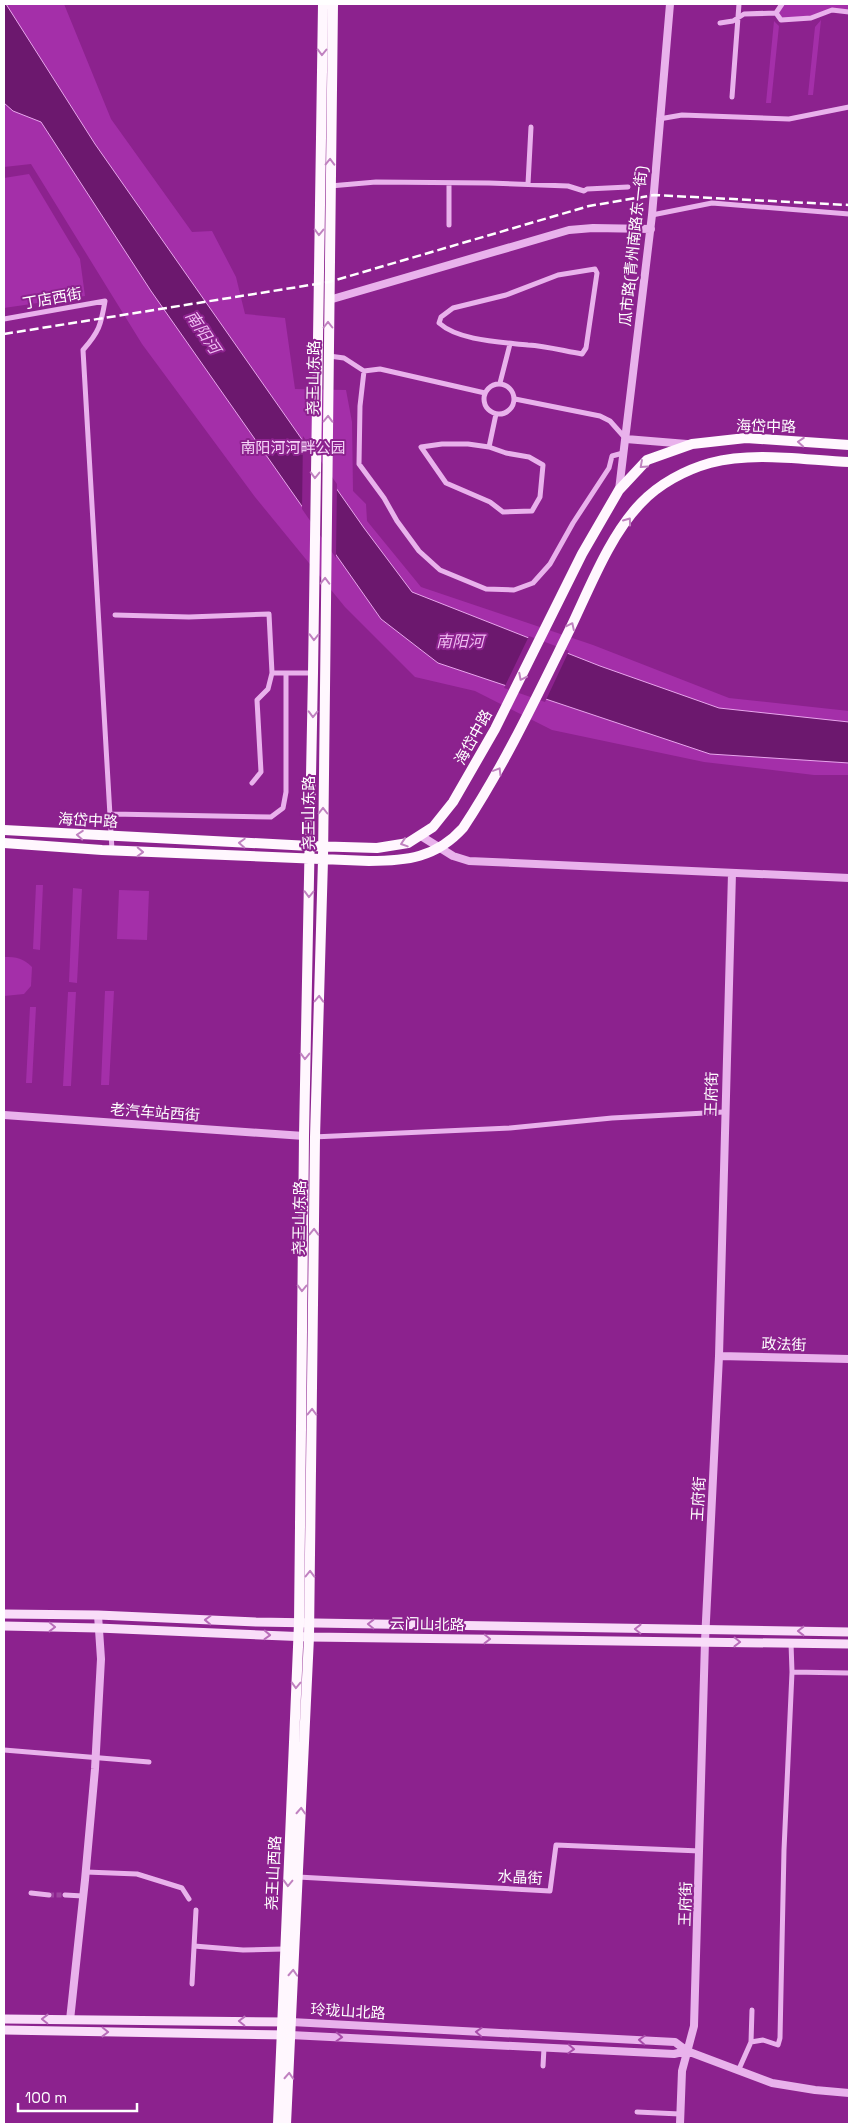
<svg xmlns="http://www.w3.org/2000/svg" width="853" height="2128" viewBox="0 0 853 2128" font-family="'Space Grotesk','Noto Sans SC',sans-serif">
<rect width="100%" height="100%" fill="#8c228e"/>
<path fill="#a42fa9" d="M4 4H64L111 119 192 232 212 231 236 277 245 314 285 318 295 389 346 390 352 422 353 491 366 504 367 521 421 587 593 645 729 698 849 711V775H814L704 762 552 730 475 691 415 677 345 607 255 497 142 344 31 164 4 167Z
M782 4H849V12L832 10 811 18 786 21 776 13Z
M821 20 813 95H808L815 27Z
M774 21 779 26 771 103H766Z
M29 174 80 259 85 296 4 308V178Z
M36 885H43L40 950 33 949Z
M73 888 82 889 77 983 69 982Z
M119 890 149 891 147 940 117 939Z
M4 957C17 957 23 958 32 967L31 986 24 994 4 996Z
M105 991H114L109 1085H101Z
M68 992H76L71 1086H63Z
M30 1007H36L32 1083H26Z"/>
<path fill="#6c186e" stroke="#e9a6ed" d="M4 4H6L95 144 364 528 412 592 600 666 719 708 849 722V763L710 754 438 663 381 619 151 291 41 122 13 111 4 103Z"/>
<path fill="#8c228e" d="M303 436 337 484 336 558 302 509Z
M529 636 569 651 545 702 504 688Z"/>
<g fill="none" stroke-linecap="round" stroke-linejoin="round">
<path stroke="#9d439f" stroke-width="5" stroke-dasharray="5 2.5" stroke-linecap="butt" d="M49 1895H65"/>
<path stroke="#e9b2ec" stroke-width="5" d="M776 13 781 20 811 18 832 10 849 12
M776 13 782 4
M720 23 733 21 744 14 776 13
M732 97 739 4
M659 119 682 115 789 119 849 107
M528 184 531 127
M330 186 376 182 489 183 568 186 584 191 587 189 628 187
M652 215 712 203 849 214
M449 225V183
M595 269 597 273 586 348 582 354C564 351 546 346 528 345 502 342 459 341 439 323L441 317 453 308 506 295 558 275Z
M4 319 105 301C101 325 99 332 83 350L112 850
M329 356 344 358 364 371 380 369 485 393
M364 371 360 406 359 464 384 498 397 521 419 551 440 570 486 589 514 590 533 583 550 564 573 523 609 468 612 456 623 453
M500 383 510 344
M484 399a15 15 0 1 1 30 0a15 15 0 1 1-30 0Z
M515 399 600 416 610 421 626 439
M442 444H468L489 447 506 453 529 457 543 465 540 497 532 511 503 512 490 502 446 483 421 447Z
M489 447 496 414
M115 615 189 617 269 614 272 673 268 689 257 700 261 772 252 783
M272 673H313
M112 814 271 817 283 808 286 792V673
M313 1137 510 1128 612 1118 724 1112
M792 1672 849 1673
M4 1750 149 1762
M86 1872 137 1874 182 1888 189 1899
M298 1877 550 1891 556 1845 700 1851
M31 1893 49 1895
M65 1895 83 1896
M194 1946 243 1950 284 1949
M192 1984 196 1910
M751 2042 752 2010
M543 2066 544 2048
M739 2069 751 2042 763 2040 778 2045 780 2038 784 1850 792 1672 791 1643
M637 2112 680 2114"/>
<path stroke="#e9b2ec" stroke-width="8" d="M329 300 569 230 593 228 651 229
M626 439 687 444
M619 490 652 215 670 4
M421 836 453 856 469 861 849 878
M4 1115 304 1136
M719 1356 849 1359
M70 2020 85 1880 95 1769 101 1659 98 1615
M291 2022 675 2042 687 2051 772 2083 815 2090 849 2093
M290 2035 674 2054 687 2051
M680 2124 682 2071 694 2026 705 1641 719 1356 732 873"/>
<path stroke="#f9ddf9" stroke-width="9" d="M4 1614 98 1615 256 1622 849 1632
M4 1626 98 1628 309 1637 849 1644
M4 2019 288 2022
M4 2030 288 2035"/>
<path stroke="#fff7fe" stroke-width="10" d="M4 830 310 846 377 848 408 843 433 827 453 802 495 729 582 554 619 490 647 460 692 444 746 438 849 445
M4 843 102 850 369 861C406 861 436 858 463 828 504 766 536 698 569 631 589 590 609 536 641 503 659 484 685 470 710 463 754 451 804 460 849 462
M278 2124 299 1623 304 1136 313 673 323 4
M286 2124 309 1637 315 1137 323 860 333 4"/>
<path stroke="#fff" stroke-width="2.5" stroke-dasharray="9 4" stroke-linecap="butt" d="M4 334 329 282 589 206 654 195 849 205"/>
</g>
<defs><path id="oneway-chevron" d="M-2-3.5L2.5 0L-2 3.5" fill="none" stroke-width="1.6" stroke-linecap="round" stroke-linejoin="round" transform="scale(1.25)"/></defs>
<g stroke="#c082c0">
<use href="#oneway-chevron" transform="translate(322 52) rotate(91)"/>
<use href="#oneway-chevron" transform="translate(330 162) rotate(-89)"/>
<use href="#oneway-chevron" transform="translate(319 232) rotate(91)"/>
<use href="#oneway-chevron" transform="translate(328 325) rotate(-90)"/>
<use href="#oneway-chevron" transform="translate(328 419) rotate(-89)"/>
<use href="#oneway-chevron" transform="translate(801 442) rotate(-176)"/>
<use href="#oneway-chevron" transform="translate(643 465) rotate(138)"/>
<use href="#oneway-chevron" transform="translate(315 475) rotate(91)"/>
<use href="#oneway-chevron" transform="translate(628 521) rotate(-54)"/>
<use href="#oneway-chevron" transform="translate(325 581) rotate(-89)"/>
<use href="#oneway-chevron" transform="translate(571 626) rotate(-64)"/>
<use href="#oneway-chevron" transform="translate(314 637) rotate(91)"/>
<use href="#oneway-chevron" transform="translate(522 677) rotate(117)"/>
<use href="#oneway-chevron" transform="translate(313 714) rotate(91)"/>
<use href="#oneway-chevron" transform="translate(498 771) rotate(-59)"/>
<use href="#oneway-chevron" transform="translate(323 811) rotate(-90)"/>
<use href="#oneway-chevron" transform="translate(80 835) rotate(-176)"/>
<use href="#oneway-chevron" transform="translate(242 843) rotate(-177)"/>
<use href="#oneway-chevron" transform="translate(404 843) rotate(162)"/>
<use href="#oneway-chevron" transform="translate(140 852) rotate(2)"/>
<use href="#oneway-chevron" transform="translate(309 894) rotate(91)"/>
<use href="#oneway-chevron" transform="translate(319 999) rotate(-88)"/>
<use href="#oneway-chevron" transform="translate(305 1056) rotate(91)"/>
<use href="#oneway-chevron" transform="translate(314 1232) rotate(-89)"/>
<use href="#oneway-chevron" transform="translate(302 1288) rotate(91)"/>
<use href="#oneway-chevron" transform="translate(312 1412) rotate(-89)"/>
<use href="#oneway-chevron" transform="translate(310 1574) rotate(-89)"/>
<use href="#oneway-chevron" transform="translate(296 1685) rotate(92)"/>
<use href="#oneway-chevron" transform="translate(301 1811) rotate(-87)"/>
<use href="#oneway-chevron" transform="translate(288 1883) rotate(92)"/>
<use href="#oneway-chevron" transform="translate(293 1973) rotate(-87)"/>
<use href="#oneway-chevron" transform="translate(289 2076) rotate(-87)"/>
</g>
<g stroke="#b86db9">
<use href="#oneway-chevron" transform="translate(208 1620) rotate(-178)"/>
<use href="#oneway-chevron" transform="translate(371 1624) rotate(-179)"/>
<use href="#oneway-chevron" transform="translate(52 1627) rotate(1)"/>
<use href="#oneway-chevron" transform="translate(638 1629) rotate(-179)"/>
<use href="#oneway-chevron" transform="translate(801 1631) rotate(-180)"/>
<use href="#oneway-chevron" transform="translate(267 1635) rotate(2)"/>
<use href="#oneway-chevron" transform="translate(487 1639) rotate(1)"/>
<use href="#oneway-chevron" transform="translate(737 1642) rotate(1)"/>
<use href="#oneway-chevron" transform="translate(45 2019) rotate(-179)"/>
<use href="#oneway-chevron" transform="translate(242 2021) rotate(-179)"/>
<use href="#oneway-chevron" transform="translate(105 2032) rotate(1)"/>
</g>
<g stroke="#a84daa">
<use href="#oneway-chevron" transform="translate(479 2032) rotate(-177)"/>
<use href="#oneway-chevron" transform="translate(339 2037) rotate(3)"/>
<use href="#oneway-chevron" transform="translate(642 2040) rotate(-177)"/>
<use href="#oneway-chevron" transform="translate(571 2049) rotate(3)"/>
</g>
<g text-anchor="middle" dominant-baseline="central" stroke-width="4" stroke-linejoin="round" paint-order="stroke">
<g font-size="15" fill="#fff" stroke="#8c228e">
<text transform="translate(633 246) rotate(-84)">瓜市路(青州南路东一街)</text>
<text transform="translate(52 298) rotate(-10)">丁店西街</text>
<text transform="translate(313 378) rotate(-89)">尧王山东路</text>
<text transform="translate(766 426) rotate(1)">海岱中路</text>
<text transform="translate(473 737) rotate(-61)">海岱中路</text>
<text transform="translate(308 813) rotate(-90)">尧王山东路</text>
<text transform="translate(88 820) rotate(3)">海岱中路</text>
<text transform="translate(711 1094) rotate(-88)">王府街</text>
<text transform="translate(155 1112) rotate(4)">老汽车站西街</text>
<text transform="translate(299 1218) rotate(-89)">尧王山东路</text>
<text transform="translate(784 1344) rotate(2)">政法街</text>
<text transform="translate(698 1499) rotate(-87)">王府街</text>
<text transform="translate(427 1624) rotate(1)">云门山北路</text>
<text transform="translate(273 1873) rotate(-87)">尧王山西路</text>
<text transform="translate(520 1877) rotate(3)">水晶街</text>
<text transform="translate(685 1904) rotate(-88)">王府街</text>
<text transform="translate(348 2011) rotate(3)">玲珑山北路</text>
</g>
<g font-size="15" fill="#f7d7f9" stroke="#8c228e">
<text x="293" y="447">南阳河河畔公园</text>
</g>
<g font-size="16" font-style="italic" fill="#f0bef3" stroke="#8c228e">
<text transform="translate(203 332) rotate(56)">南阳河</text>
<text x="460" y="641">南阳河</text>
</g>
</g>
<rect width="853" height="2128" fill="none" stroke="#ffffff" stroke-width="10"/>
<path d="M18 2103v8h119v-8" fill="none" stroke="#ffffff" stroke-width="2.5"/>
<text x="25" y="2103" font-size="15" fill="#ffffff" stroke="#8c228e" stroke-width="4" paint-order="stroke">100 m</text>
</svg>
